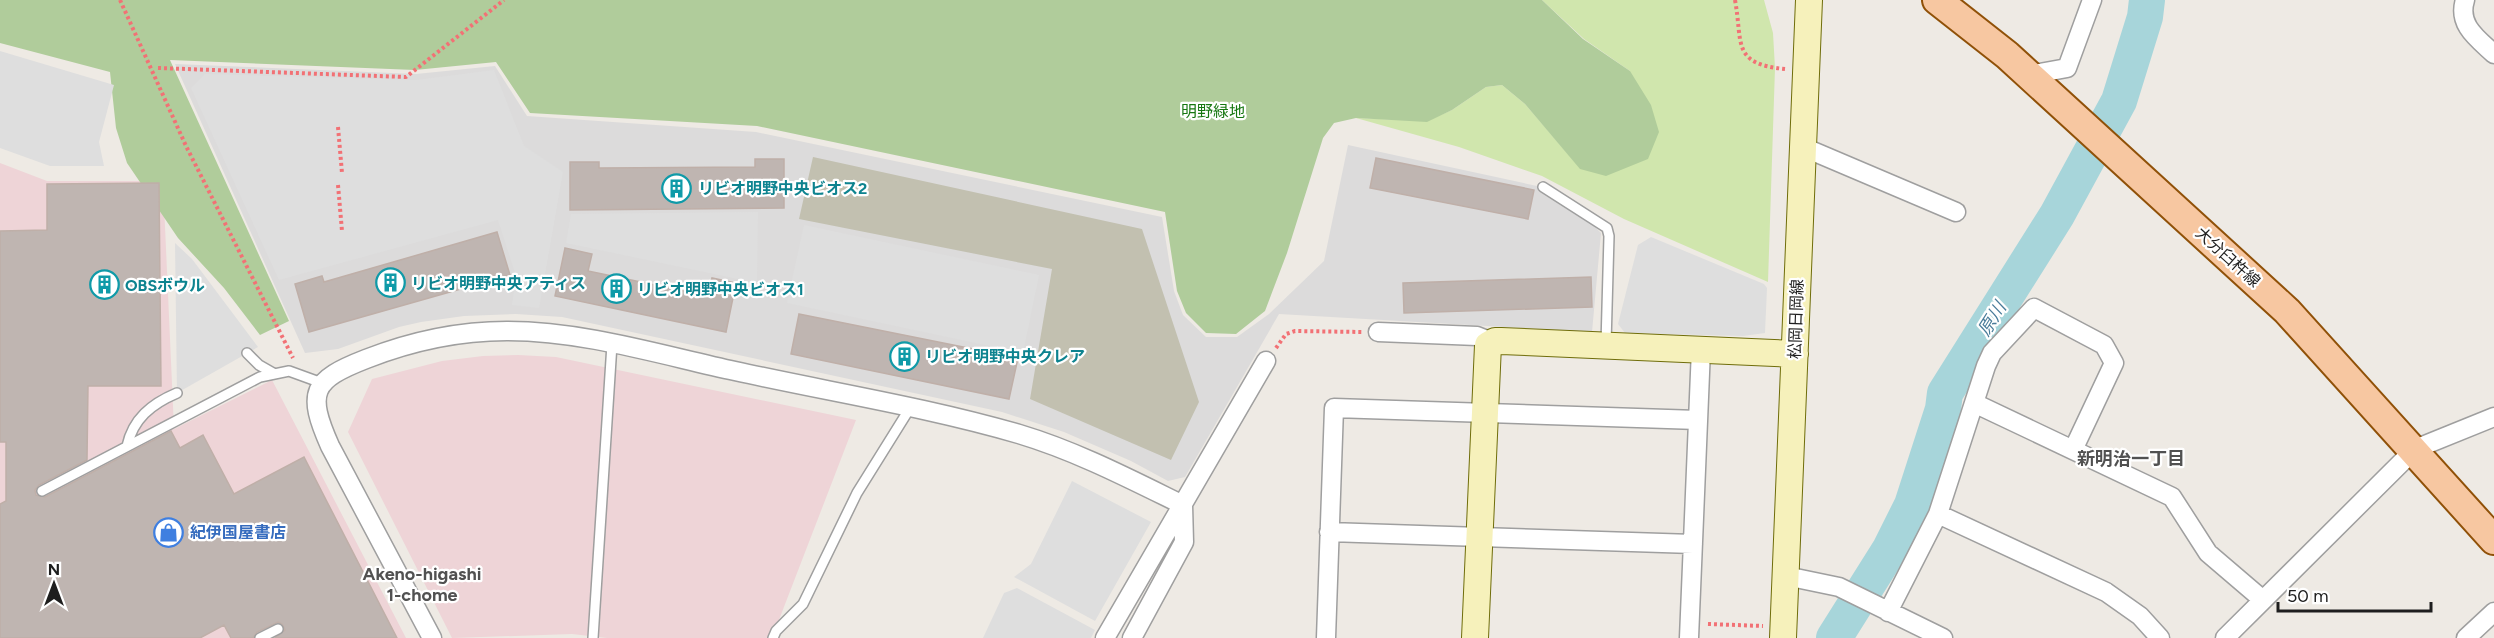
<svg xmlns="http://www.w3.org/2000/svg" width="2494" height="638" viewBox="0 0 2494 638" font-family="Figtree,'Noto Sans JP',sans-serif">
<rect width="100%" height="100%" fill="#eeeae4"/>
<path fill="#dcdbdb" d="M175 64 416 74 495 66 527 116 756 132 1162 217 1174 291 1183 315 1206 337H1237L1269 314 1324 261 1348 145 1537 186 1593 225 1601 233 1592 332 1279 314 1185 477 1168 481 1131 461 1064 432 1002 412 562 317 516 314 464 316 421 322 399 327 338 349 305 353Z"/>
<path fill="#eed4d7" d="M0 163 47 181H163L174 429 272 380 406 638H0Z
M518 355 556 357 856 420 772 638H607L572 634 452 638 348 432 372 379 442 361 483 356Z"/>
<path fill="#c2c0b0" d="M813 157 1142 229 1199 402 1171 460 1030 399 1052 269 799 219Z"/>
<path fill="#d0e6ad" d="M1542 0H1764L1773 33 1775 68 1768 282 1624 219 1542 176 1459 147 1356 118 1427 121 1452 110 1486 87 1502 85 1525 104 1580 168 1630 71 1584 39Z"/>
<path fill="#b0cc9b" d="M0 0H1542L1583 39 1630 71 1651 105 1659 132 1648 159 1606 176 1580 169 1525 104 1502 85 1486 87 1452 110 1427 122 1356 118 1334 123 1323 138 1287 253 1265 311 1236 334 1206 333 1186 313 1177 291 1165 212 757 126 530 113 496 62 415 70 170 60 289 321 260 335 224 288 178 238 127 163 116 128 110 72 0 43Z"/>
<path fill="#dedede" d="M0 51 114 85 99 142 104 166H50L0 148Z
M494 70 524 146 563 172 539 308 512 305 516 276 498 220 279 280 191 88 205 74 416 80Z
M758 212 757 283 566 243 571 214Z
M804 225 1039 275 1023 353 787 303Z
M1651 237 1764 284 1767 288 1765 333 1743 336 1625 333 1618 324 1638 245Z
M175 243 192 259 258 347 177 393Z
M1072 481 1151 522 1095 621 1014 577 1031 564Z
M1017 588 1095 630 1091 638H983L1004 593Z"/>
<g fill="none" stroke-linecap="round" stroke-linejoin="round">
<path stroke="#a7d5da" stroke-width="36" d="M1834 638 1890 549 1912 505 1943 409 1945 393 2057 215 2119 101 2145 17 2147 0"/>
</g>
<path fill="#bfb5b1" stroke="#bfafa8" stroke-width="1.5" d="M1376 158 1534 190 1528 219 1370 188Z
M755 159H784V208L570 210V162H599V168L755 167Z
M159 183 161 386H88L87 460 39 485 35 490 36 495 45 497 171 431 180 448 203 435 234 494 304 457 397 638H275L285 630 282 624 278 622 257 632 253 638H231L224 625 200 638H0V504L6 501V442H0V231L47 230V184Z
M497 232 510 275 309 332 295 284 322 276 324 282Z
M565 248 592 254 588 271 708 296 712 278 736 283 726 332 555 296Z
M1591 277 1592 307 1404 313 1403 283Z
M799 314 1018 358 1009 399 791 354Z"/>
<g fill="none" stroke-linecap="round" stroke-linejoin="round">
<defs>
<path id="lane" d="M1543 187 1607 228 1609 236 1606 344
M247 353 259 365 273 373
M127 446C133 419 151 404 177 393
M42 491 260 377 289 371 322 383
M260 638 278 629
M593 638 612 344
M773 638 776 631 803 604 857 493 910 408"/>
<path id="street" d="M2465 0C2457 25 2478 39 2494 54
M2029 75 2067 68 2092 0
M1803 147 1956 212
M1378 332 1477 336 1492 342
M1974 403 2172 497 2208 553 2263 600
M1938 514 2106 592 2140 616 2160 638
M1329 532 1693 544
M1786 576 1839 587 1943 638
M1888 612 1938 514 1986 366 1992 353 2034 308 2104 345 2114 363 2073 450
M432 638 330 446C306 392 312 380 366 359 412 341 457 331 507 331 584 331 661 355 735 371 830 392 926 407 1019 434 1076 451 1130 479 1183 505
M1105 638 1266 361
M1132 638 1184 542 1183 505
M1326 638 1334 408 1698 420
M1689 638 1701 349
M2225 638 2415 449 2494 417
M2466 638 2494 612"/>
<path id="secondary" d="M1475 638 1488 345 1495 341H1501L1795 354
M1783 638 1809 0"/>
<path id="primary" d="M1937 0 2007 55 2287 311 2494 540"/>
</defs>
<use href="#lane" stroke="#9f9f9f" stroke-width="12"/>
<use href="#street" stroke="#9f9f9f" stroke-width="21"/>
<use href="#secondary" stroke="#6f6d0a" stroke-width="28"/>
<use href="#primary" stroke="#905108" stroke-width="32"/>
<path stroke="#f27175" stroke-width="4" stroke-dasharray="3 3" stroke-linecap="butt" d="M120 0 186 146 293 358
M1735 0C1743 43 1731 64 1785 69
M158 68 406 77 504 0
M338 127 342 173
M338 185 342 231
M1276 348 1286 334 1295 331 1362 332
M1708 624 1763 626"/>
<use href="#lane" stroke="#fff" stroke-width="9"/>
<use href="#street" stroke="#fff" stroke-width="18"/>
<use href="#secondary" stroke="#f6f1bb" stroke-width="26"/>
<use href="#primary" stroke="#f7c7a1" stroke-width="28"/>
</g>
<defs>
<symbol id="building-ring" viewBox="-11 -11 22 22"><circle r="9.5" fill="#fff" stroke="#0f9aa8" stroke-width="1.5"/><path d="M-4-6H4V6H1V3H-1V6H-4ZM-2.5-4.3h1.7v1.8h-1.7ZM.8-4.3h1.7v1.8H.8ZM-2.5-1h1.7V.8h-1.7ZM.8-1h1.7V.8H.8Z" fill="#0f9aa8"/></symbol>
<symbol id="shop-ring" viewBox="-11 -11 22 22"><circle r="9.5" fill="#fff" stroke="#3f7fe0" stroke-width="1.5"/><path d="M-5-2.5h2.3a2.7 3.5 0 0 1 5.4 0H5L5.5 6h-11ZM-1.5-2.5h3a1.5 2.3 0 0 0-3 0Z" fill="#3f7fe0"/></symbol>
</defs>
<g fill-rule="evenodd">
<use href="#building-ring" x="660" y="172" width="33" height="33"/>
<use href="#building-ring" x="374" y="266" width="33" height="33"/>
<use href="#building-ring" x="88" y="268" width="33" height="33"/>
<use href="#building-ring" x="600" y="272" width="33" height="33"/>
<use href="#building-ring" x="888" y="340" width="33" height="33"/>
<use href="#shop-ring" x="152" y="516" width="33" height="33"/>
</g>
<g text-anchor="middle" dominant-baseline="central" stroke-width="4.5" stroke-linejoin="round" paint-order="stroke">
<g font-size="16" fill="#167711" stroke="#fff">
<text x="1213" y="111">明野緑地</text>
</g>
<g font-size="16" font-weight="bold" fill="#0d838f" stroke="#fff" text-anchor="start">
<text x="698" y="188">リビオ明野中央ビオス2</text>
<text x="411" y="283">リビオ明野中央アティス</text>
<text x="125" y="285">OBSボウル</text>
<text x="637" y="289">リビオ明野中央ビオス1</text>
<text x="925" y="356">リビオ明野中央クレア</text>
</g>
<g font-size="16" fill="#1e1e1e" stroke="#fff">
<text transform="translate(2228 257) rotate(42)">大分臼杵線</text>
<text transform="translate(1796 319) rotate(-88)">松岡日岡線</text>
</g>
<g font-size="16" font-weight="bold" fill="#366cbe" stroke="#fff" text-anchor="start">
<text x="190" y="532">紀伊国屋書店</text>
</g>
<g font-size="18" font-style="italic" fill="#497c9a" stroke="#fff">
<text transform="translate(1992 319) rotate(-58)">原川</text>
</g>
<g font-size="18" font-weight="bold" fill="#515151" stroke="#fff">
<text x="2131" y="459">新明治一丁目</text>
<text x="422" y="574">Akeno-higashi<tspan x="422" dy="21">1-chome</tspan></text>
</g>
</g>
<g transform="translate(54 584)" stroke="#ffffff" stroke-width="4.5" paint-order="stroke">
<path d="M0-4.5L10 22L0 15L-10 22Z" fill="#1e1e1e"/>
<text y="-9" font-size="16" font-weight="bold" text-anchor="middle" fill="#1e1e1e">N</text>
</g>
<path d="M2278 602v9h153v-9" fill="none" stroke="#1e1e1e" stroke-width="3"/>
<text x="2287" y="602" font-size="18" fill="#1e1e1e" stroke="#ffffff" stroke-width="4.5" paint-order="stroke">50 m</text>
</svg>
